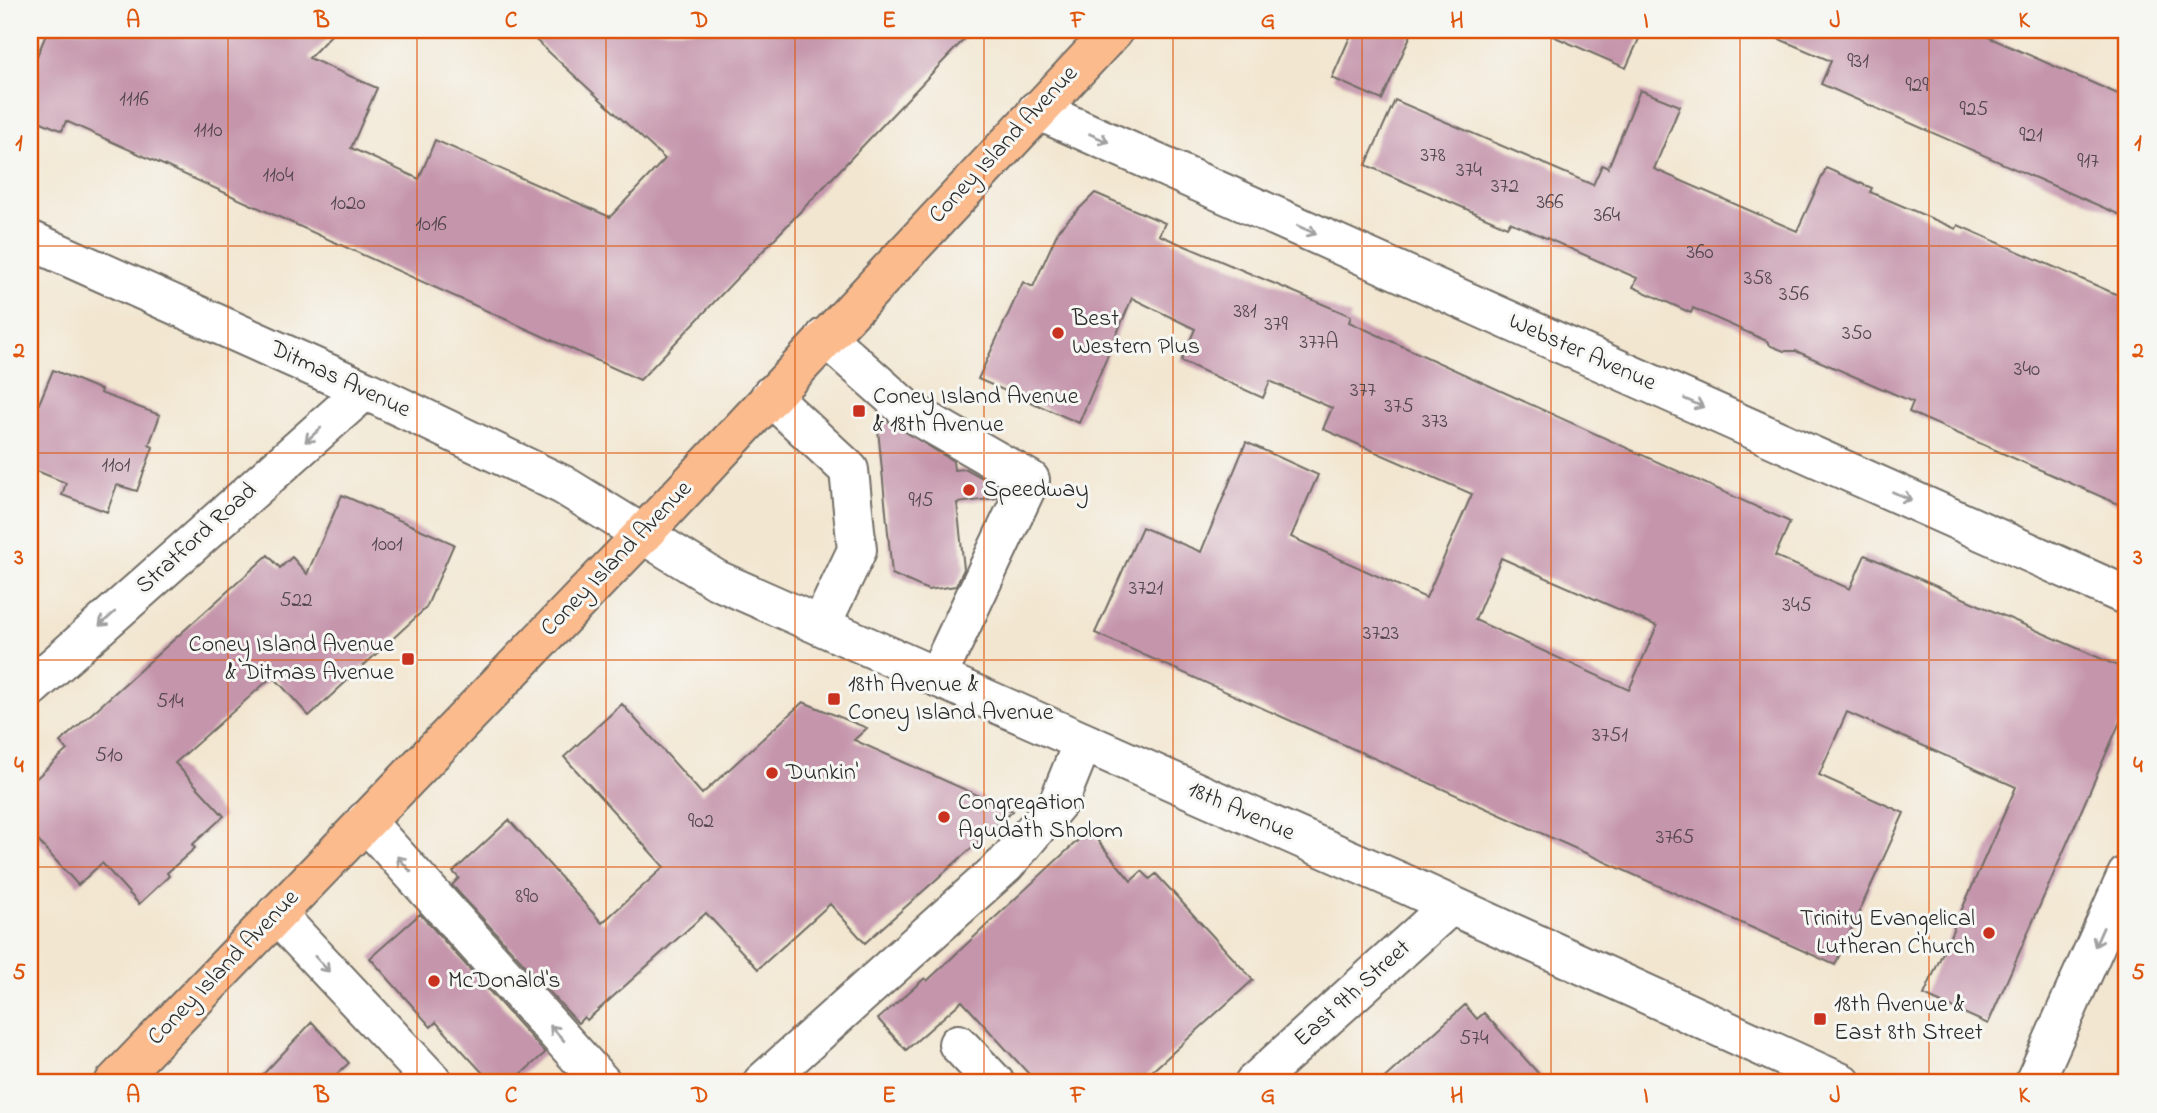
<svg xmlns="http://www.w3.org/2000/svg" width="2157" height="1113" viewBox="0 0 2157 1113" font-family="'Indie Flower',sans-serif">
<rect width="100%" height="100%" fill="#f6f6f2"/>
<filter id="ink" filterUnits="userSpaceOnUse"><feTurbulence type="fractalNoise" baseFrequency=".0143" numOctaves="2"/><feDisplacementMap in="SourceGraphic" scale="14" xChannelSelector="R" yChannelSelector="G"/><feConvolveMatrix kernelMatrix="1 2 1 2 8 2 1 2 1" color-interpolation-filters="sRGB"/></filter>
<filter id="wash" filterUnits="userSpaceOnUse"><feTurbulence type="fractalNoise" baseFrequency=".00686" numOctaves="4" result="noise"/><feDisplacementMap in="SourceGraphic" scale="28" xChannelSelector="R" yChannelSelector="G"/><feGaussianBlur stdDeviation="1.57" result="paint"/><feColorMatrix in="noise" values="0 0 0 0 0 0 0 0 0 0 0 0 0 0 0 0 0 1.4 0 .05"/><feComposite in="paint" operator="in"/></filter>
<g filter="url(#wash)">
<rect width="100%" height="100%" fill="#f2e6d0"/>
<g id="blocks">
<path fill="#c595ac" fill-rule="evenodd" d="M48 30H336L309 58 377 88 351 148 419 179 435 140 610 217 665 159 525 30H973L640 380 66 121 62 131 30 117V72Z
M1353 30H1413L1382 100 1332 78Z
M1539 30H1643L1626 68Z
M1758 30H1972L2127 98V218L1821 84 1831 61Z
M1640 90 1680 106 1654 169 1797 231 1826 168 1872 188 1870 192 1956 229 1958 225 2127 299V508L1909 412 1913 402 1796 351H1784L1771 346 1767 341 1693 308 1691 313 1633 287 1637 278 1510 222 1507 227 1366 165 1395 100 1593 185 1602 165 1608 168Z
M1095 193 1165 223 1159 235 1351 316 1349 322 1790 522 1775 556 1850 589 1865 555 2127 670V706L1988 1024 1924 995 2016 787 1847 712 1819 775 1904 813 1835 965 1095 633 1142 527 1201 552 1246 442 1318 475 1291 537 1426 598 1472 494 1323 429 1332 408 1270 381 1263 398 1181 361 1195 329 1132 298 1079 423 978 379 1023 282 1033 287 1059 229ZM1501 558 1657 626 1629 690 1475 620Z
M53 370 101 390 100 393 160 415 149 445 153 447 137 491 117 485 107 512 62 495 66 483 30 468V425Z
M886 420 953 461 954 470 966 469 1002 489 997 498 957 503 964 569 956 586 928 590 892 574 878 429Z
M342 495 454 544 426 608 309 716 273 676 175 763 224 816 192 845 195 848 167 873 169 876 139 904 102 863 78 885 30 832V784L67 750 60 742 268 555 280 568 292 557 307 574Z
M803 702 867 728 854 740 1013 811 865 943 830 904 758 969 706 913 587 1020 584 1017 578 1023 452 885 459 878 453 872 509 820 602 923 664 867 564 757 622 704 702 794Z
M1089 830 1131 881 1142 871 1150 879 1156 874 1253 980 1139 1083H1037L962 1001 906 1050 878 1019 925 978 927 981Z
M420 914 545 1053 511 1083H492L436 1022 431 1027 370 958Z
M1465 1005 1477 1019 1484 1013 1547 1083H1379Z
M312 1022 349 1063 327 1083H255Z"/>
</g>
</g>
<g filter="url(#ink)">
<use href="#blocks" fill-opacity="0" stroke="#716c65" stroke-width="2"/>
<g fill="none" stroke-linecap="round" stroke-linejoin="round">
<defs>
<path id="minor" d="M1037 110 2127 596
M30 240 365 390 563 485 717 580 1407 885 1842 1083
M825 337 906 409 1030 480 937 677
M770 396 849 470 857 550 821 625
M30 688 365 390
M365 821 602 1083
M276 914 434 1083
M958 1044 995 1083
M762 1083 1006 864 1059 801 1083 742
M1254 1083 1451 905
M2034 1083 2127 875"/>
<path id="major" d="M114 1083 644 533 1114 30"/>
</defs>
<use href="#minor" stroke="#716c65" stroke-width="42"/>
<use href="#major" stroke="#716c65" stroke-width="42"/>
<use href="#minor" stroke="#fff" stroke-width="38"/>
<use href="#major" stroke="#fbbb8d" stroke-width="38"/>
</g>
<defs><path id="oneway-shaft" d="M-6 0H5M1.5-3L5.5 0L1.5 3" fill="none" stroke-width="1.6" stroke-linecap="round" stroke-linejoin="round" transform="scale(1.75)"/></defs>
<g stroke="#a0a0a0">
<use href="#oneway-shaft" transform="translate(1099 138) rotate(24)"/>
<use href="#oneway-shaft" transform="translate(1307 230) rotate(24)"/>
<use href="#oneway-shaft" transform="translate(1694 403) rotate(24)"/>
<use href="#oneway-shaft" transform="translate(313 435) rotate(138)"/>
<use href="#oneway-shaft" transform="translate(1902 496) rotate(24)"/>
<use href="#oneway-shaft" transform="translate(107 619) rotate(138)"/>
<use href="#oneway-shaft" transform="translate(404 864) rotate(-132)"/>
<use href="#oneway-shaft" transform="translate(2099 937) rotate(114)"/>
<use href="#oneway-shaft" transform="translate(322 964) rotate(47)"/>
<use href="#oneway-shaft" transform="translate(557 1033) rotate(-132)"/>
</g>
</g>
<path fill="none" stroke="#df570e" stroke-width="2" stroke-opacity="0.55" d="M228 30V1083M417 30V1083M606 30V1083M795 30V1083M984 30V1083M1173 30V1083M1362 30V1083M1551 30V1083M1740 30V1083M1929 30V1083M30 246H2127M30 453H2127M30 660H2127M30 867H2127"/>
<g fill="#c8321e" stroke="#f6f6f2" stroke-width="2.5">
<circle cx="1058" cy="333" r="7"/>
<rect x="852" y="404" width="14" height="14" rx="3.5"/>
<circle cx="969" cy="490" r="7"/>
<rect x="401" y="652" width="14" height="14" rx="3.5"/>
<rect x="827" y="692" width="14" height="14" rx="3.5"/>
<circle cx="772" cy="773" r="7"/>
<circle cx="944" cy="817" r="7"/>
<circle cx="1989" cy="933" r="7"/>
<circle cx="434" cy="981" r="7"/>
<rect x="1813" y="1012" width="14" height="14" rx="3.5"/>
</g>
<g text-anchor="middle" dominant-baseline="central" stroke-width="6" stroke-linejoin="round" paint-order="stroke">
<g font-size="21" fill="#52464b">
<text x="1858" y="62">931</text>
<text x="1917" y="86">929</text>
<text x="134" y="100">1116</text>
<text x="1974" y="110">925</text>
<text x="208" y="131">1110</text>
<text x="2031" y="136">921</text>
<text x="1433" y="156">378</text>
<text x="2088" y="162">917</text>
<text x="1469" y="171">374</text>
<text x="278" y="176">1104</text>
<text x="1505" y="187">372</text>
<text x="1550" y="203">366</text>
<text x="348" y="204">1020</text>
<text x="1607" y="216">364</text>
<text x="431" y="225">1016</text>
<text x="1700" y="253">360</text>
<text x="1758" y="279">358</text>
<text x="1794" y="295">356</text>
<text x="1245" y="312">381</text>
<text x="1276" y="325">379</text>
<text x="1857" y="334">350</text>
<text x="1319" y="343">377A</text>
<text x="2027" y="370">340</text>
<text x="1363" y="391">377</text>
<text x="1399" y="407">375</text>
<text x="1435" y="422">373</text>
<text x="116" y="466">1101</text>
<text x="921" y="501">915</text>
<text x="387" y="545">1001</text>
<text x="1146" y="589">3721</text>
<text x="296" y="601">522</text>
<text x="1797" y="606">345</text>
<text x="1381" y="634">3723</text>
<text x="170" y="702">514</text>
<text x="1610" y="736">3751</text>
<text x="109" y="756">510</text>
<text x="701" y="822">902</text>
<text x="1675" y="838">3765</text>
<text x="527" y="897">890</text>
<text x="1474" y="1039">574</text>
</g>
<g font-size="24" fill="#2b2b2b" stroke="#f6f6f2">
<text transform="translate(1004 145) rotate(-47)">Coney Island Avenue</text>
<text transform="translate(1582 353) rotate(24)">Webster Avenue</text>
<text transform="translate(340 380) rotate(25)">Ditmas Avenue</text>
<text transform="translate(197 539) rotate(-42)">Stratford Road</text>
<text transform="translate(617 559) rotate(-46)">Coney Island Avenue</text>
<text transform="translate(1241 812) rotate(24)">18th Avenue</text>
<text transform="translate(224 968) rotate(-46)">Coney Island Avenue</text>
<text transform="translate(1353 994) rotate(-42)">East 9th Street</text>
</g>
<g font-size="24" fill="#2b2b2b" stroke="#f6f6f2" text-anchor="start">
<text x="1072" y="319">Best<tspan x="1072" dy="28">Western Plus</tspan></text>
<text x="873" y="397">Coney Island Avenue<tspan x="873" dy="28">&amp; 18th Avenue</tspan></text>
<text x="983" y="490">Speedway</text>
<text x="394" y="645" text-anchor="end">Coney Island Avenue<tspan x="394" dy="28">&amp; Ditmas Avenue</tspan></text>
<text x="848" y="685">18th Avenue &amp;<tspan x="848" dy="28">Coney Island Avenue</tspan></text>
<text x="786" y="773">Dunkin'</text>
<text x="958" y="803">Congregation<tspan x="958" dy="28">Agudath Sholom</tspan></text>
<text x="1975" y="919" text-anchor="end">Trinity Evangelical<tspan x="1975" dy="28">Lutheran Church</tspan></text>
<text x="448" y="981">McDonald's</text>
<text x="1834" y="1005">18th Avenue &amp;<tspan x="1834" dy="28">East 8th Street</tspan></text>
</g>
</g>
<rect width="2157" height="1113" fill="none" stroke="#f6f6f2" stroke-width="77"/>
<rect x="38" y="38" width="2080" height="1036" fill="none" stroke="#df570e" stroke-width="2.5"/>
<g font-size="23" text-anchor="middle" font-weight="bold" fill="#df570e">
<text x="133" y="27">A</text>
<text x="322" y="27">B</text>
<text x="511" y="27">C</text>
<text x="700" y="27">D</text>
<text x="889" y="27">E</text>
<text x="1078" y="27">F</text>
<text x="1268" y="27">G</text>
<text x="1457" y="27">H</text>
<text x="1646" y="27">I</text>
<text x="1835" y="27">J</text>
<text x="2024" y="27">K</text>
<text x="19" y="150">1</text>
<text x="2138" y="150">1</text>
<text x="19" y="357">2</text>
<text x="2138" y="357">2</text>
<text x="19" y="564">3</text>
<text x="2138" y="564">3</text>
<text x="19" y="772">4</text>
<text x="2138" y="772">4</text>
<text x="19" y="979">5</text>
<text x="2138" y="979">5</text>
<text x="133" y="1102">A</text>
<text x="322" y="1102">B</text>
<text x="511" y="1102">C</text>
<text x="700" y="1102">D</text>
<text x="889" y="1102">E</text>
<text x="1078" y="1102">F</text>
<text x="1268" y="1102">G</text>
<text x="1457" y="1102">H</text>
<text x="1646" y="1102">I</text>
<text x="1835" y="1102">J</text>
<text x="2024" y="1102">K</text>
</g>
</svg>
